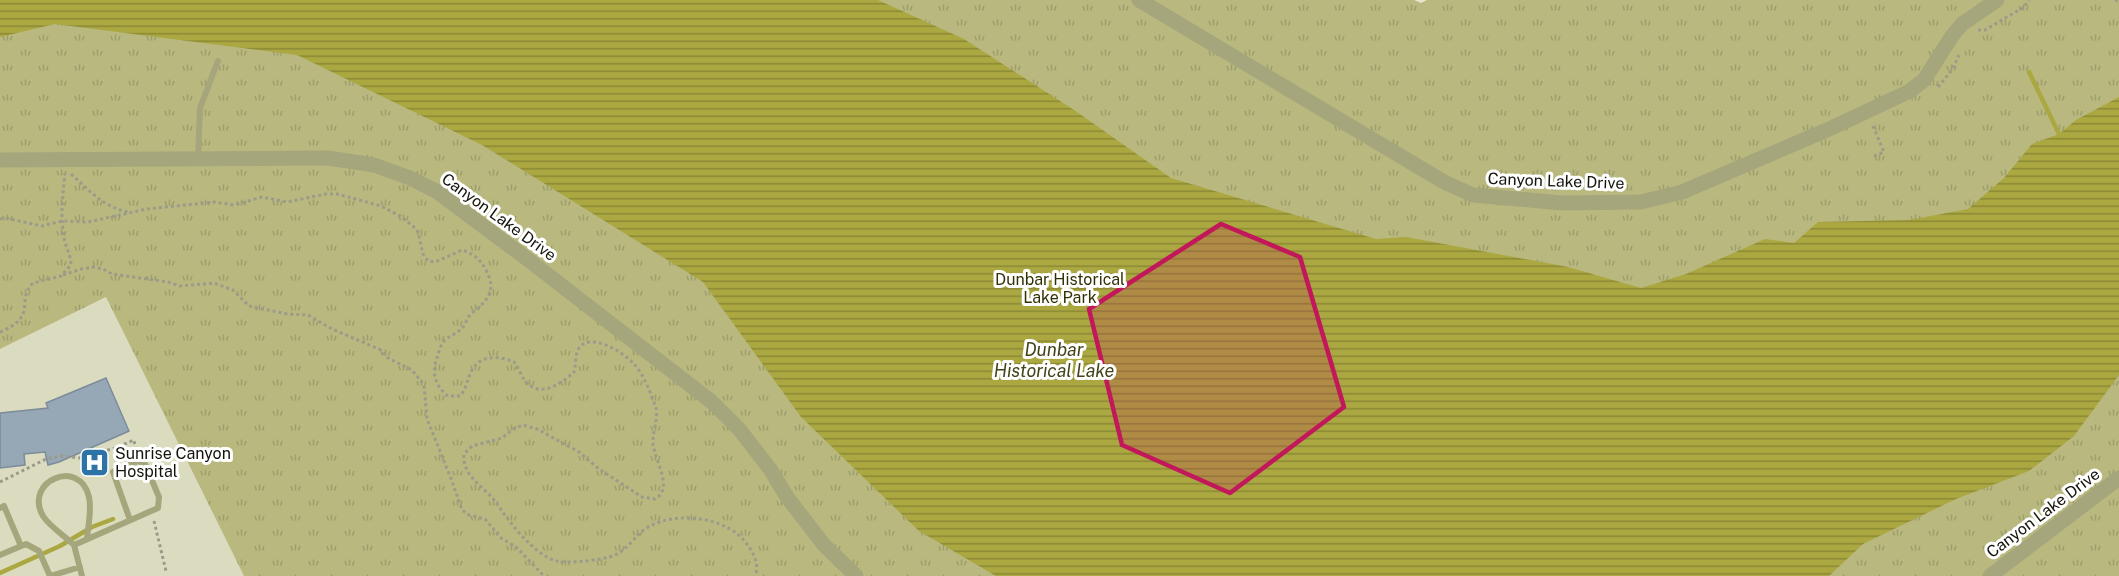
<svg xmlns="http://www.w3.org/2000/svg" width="2119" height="576" viewBox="0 0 2119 576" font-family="'Public Sans',sans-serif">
<defs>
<pattern id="grass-tufts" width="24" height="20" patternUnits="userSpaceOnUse" patternTransform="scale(1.5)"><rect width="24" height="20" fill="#b9b97f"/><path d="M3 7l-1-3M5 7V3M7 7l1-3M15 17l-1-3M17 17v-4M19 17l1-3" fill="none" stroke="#9e9e6d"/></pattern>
<pattern id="water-rules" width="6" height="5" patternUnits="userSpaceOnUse" patternTransform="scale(1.5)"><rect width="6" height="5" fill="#aba841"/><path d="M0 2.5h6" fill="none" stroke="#8a8835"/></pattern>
</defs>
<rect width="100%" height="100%" fill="#e5e5d0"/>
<path fill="#dbdcbf" d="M106 297 244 576H0V349Z"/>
<path fill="url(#grass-tufts)" d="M0 0H1414L1421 3 1427 0H2119V576H244L106 297 0 349Z"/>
<path fill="url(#water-rules)" d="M0 0H878L964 39 1077 112 1171 178 1376 239 1406 237 1568 267 1641 288 1686 274 1765 239 1794 243 1818 222 1909 220 1968 209 2004 178 2032 144 2059 134 2076 120 2119 97V375L2074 436 2029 471 1956 499 1863 544 1829 576H996L919 531 801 417 703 282 482 145 297 55 55 24 0 37Z"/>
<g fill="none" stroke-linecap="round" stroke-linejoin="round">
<path stroke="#aba841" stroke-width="4.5" d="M2029 72 2059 134
M0 573 60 546 92 527 113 519"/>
</g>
<path fill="#96a7b6" stroke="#7c8c9a" stroke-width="1.5" d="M106 378 129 431 59 462 48 465 45 452 24 454 25 465 0 468V413L48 408 46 403Z"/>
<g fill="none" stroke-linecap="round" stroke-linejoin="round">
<path stroke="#9b9b8a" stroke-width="3" stroke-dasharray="3 3" stroke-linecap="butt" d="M2115 0 2119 1
M1978 30H1985L2024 7 2029 0
M1938 87 1952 70 1959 55
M1874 156 1884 152 1873 126 1876 124
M71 174C89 190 104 208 129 212
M0 219 6 218 42 226 62 221 88 222 147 209 214 202 234 205 262 197 287 202 326 194H337L381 206 400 216 413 226 418 232 423 254 428 261 435 262 462 250C474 254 480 259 486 270 497 291 488 300 472 313 467 317 466 324 462 328 457 334 448 336 443 342 441 345 439 351 438 355 431 372 434 385 448 396H460C467 388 467 379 472 370 481 354 500 356 514 362 519 368 521 377 527 383 541 398 562 383 574 372 576 366 575 356 578 350 588 330 623 352 633 363 644 374 651 394 656 408 659 422 650 435 654 449 657 464 673 489 655 499L642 497 599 469 579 452 537 429 523 425 513 429 502 438 472 446 464 454C462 476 483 486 495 501 508 520 533 555 557 561 568 564 604 560 615 555 629 549 636 533 650 526 678 511 727 517 746 543 753 552 760 564 755 576
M63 275 81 269 93 267 103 269 112 274 168 282 180 286 214 283 233 290 249 306 287 314 308 315 332 329 381 350 388 358 412 370 424 385 427 419 452 481 462 510 469 515 485 519 501 538 516 547 544 576
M0 332C39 316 15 301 33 283L61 276 71 265C71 254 65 247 64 237 60 215 63 195 65 173
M0 482 46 459 62 456 79 458 115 448 134 440 136 451
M154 521 166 571"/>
<path stroke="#a6a67d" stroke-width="6" d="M198 158 200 108 218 61
M0 508 4 506 21 546
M74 545C65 536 50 527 43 516 23 481 80 457 89 497 92 510 88 526 87 539
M0 555 26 544 39 551 50 576
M50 576 80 567
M82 576 74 545 158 508 159 497 145 464 138 461 113 472 130 520"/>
<path stroke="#a6a67d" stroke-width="15" d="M1139 0 1444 182 1473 195 1562 203 1641 202 1682 192 1827 130 1910 91 1924 80 1952 36 1962 24 1997 0
M0 160 328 158 374 165 410 178 436 191 526 258 712 402 739 429 770 469 787 497 824 545 856 576
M1990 576 2119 478"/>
</g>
<path fill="#c2185b" fill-opacity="0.2" stroke="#c2185b" stroke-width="4.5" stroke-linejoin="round" d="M1221 224 1300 257 1344 407 1230 493 1122 445 1089 309Z"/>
<defs>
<symbol id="hospital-square" viewBox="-11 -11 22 22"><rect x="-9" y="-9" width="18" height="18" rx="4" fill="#2c74a8" stroke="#fff"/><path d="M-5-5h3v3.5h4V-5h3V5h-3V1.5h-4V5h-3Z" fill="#fff"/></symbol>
</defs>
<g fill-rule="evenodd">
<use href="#hospital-square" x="78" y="446" width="33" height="33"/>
</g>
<g text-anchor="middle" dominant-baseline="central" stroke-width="6" stroke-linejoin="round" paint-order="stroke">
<g font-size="16" fill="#14140c" stroke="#fff">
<text transform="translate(1556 181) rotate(2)">Canyon Lake Drive</text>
<text transform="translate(499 217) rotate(36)">Canyon Lake Drive</text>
<text transform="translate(2043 513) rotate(-37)">Canyon Lake Drive</text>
</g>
<g font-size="16" fill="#333104" stroke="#fff">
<text x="1060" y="279">Dunbar Historical<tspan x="1060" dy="18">Lake Park</tspan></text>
</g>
<g font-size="16" fill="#14140c" stroke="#fff" text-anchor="start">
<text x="115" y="453">Sunrise Canyon<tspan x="115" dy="18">Hospital</tspan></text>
</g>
<g font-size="18" font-style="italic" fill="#444319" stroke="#fff">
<text x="1054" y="349">Dunbar<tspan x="1054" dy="21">Historical Lake</tspan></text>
</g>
</g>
</svg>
